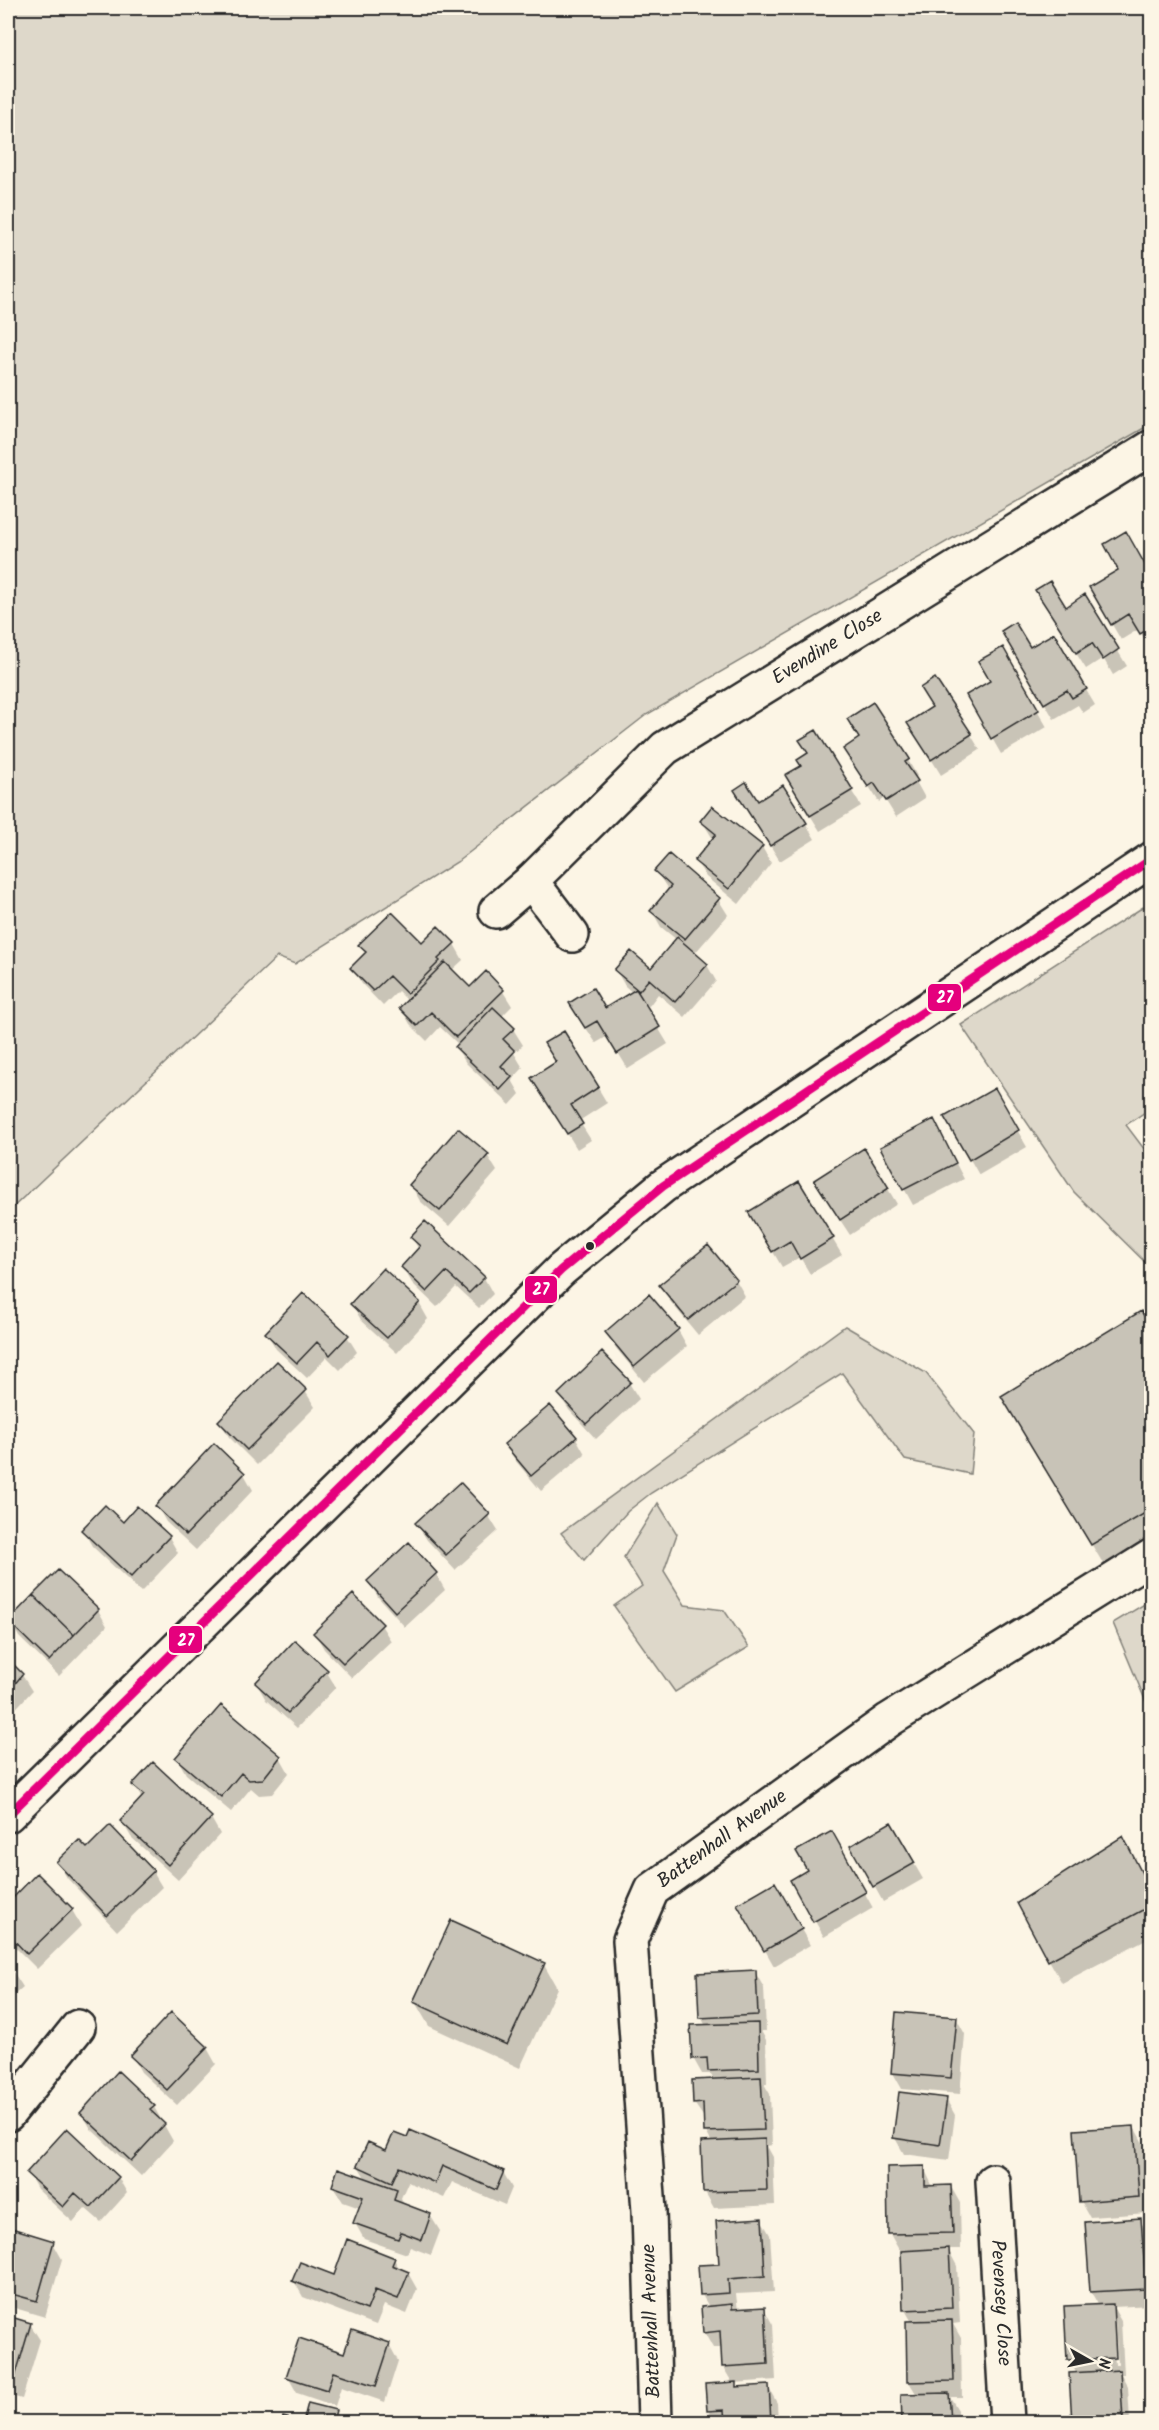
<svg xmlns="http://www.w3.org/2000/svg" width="1159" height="2430" viewBox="0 0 1159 2430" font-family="Kalam,sans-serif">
<rect width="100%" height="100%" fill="#fcf5e5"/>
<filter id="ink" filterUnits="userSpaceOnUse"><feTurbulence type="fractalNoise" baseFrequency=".0167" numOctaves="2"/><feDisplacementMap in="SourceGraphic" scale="12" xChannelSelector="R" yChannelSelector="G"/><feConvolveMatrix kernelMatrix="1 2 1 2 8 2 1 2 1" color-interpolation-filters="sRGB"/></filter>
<g filter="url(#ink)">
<path fill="#ded8ca" stroke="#84827a" stroke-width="1.5" d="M8 8H1151V424L646 715 457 862 295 964 277 957 8 1212Z
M1151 902V1108L1126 1125 1151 1158V1268L1074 1192 961 1025Z
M845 1326 926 1373 974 1434 970 1474 905 1460 842 1373 651 1493 628 1511 584 1560 561 1533Z
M658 1503 677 1534 664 1571 685 1605 724 1610 749 1647 675 1692 614 1606 642 1586 624 1557Z
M1151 1600V1714L1113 1623Z"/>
<path fill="#0003" fill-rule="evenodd" d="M1152 579V648L1150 649 1139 629 1121 640 1091 588Z
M1084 596 1127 666 1113 675 1103 658 1086 669 1047 607 1066 609Z
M1003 632 1030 649 1053 635 1095 705 1083 713 1078 705 1054 719Z
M1002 649 1047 727 1001 754 968 696 992 682Z
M971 735 980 750 941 775 919 739Z
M809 754 851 790 861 806 820 831 796 792 803 766Z
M908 760 917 776 914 778 925 798 896 817 884 798 879 802 855 765Z
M757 803 806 824 815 839 780 861 745 806Z
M702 821 762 847 771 863 739 904 706 877 696 861 713 839Z
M656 871 718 899 728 915 694 954 707 965 716 981 685 1017 658 994 649 1006 642 1001 668 1044 628 1069 608 1036 596 1043 580 1019 605 1010 633 993 625 986 616 970H651L677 940 661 927 652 911 669 891Z
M454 944 463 960 451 971 470 989 502 990 512 1006 501 1017 513 1029 523 1045 514 1053 523 1068 512 1080 520 1094 510 1105 466 1063 456 1047 459 1045 440 1027 427 1041 410 1024 401 1008 408 1001 398 991 383 1006 362 984 352 968 366 955 360 946Z
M598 1088 607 1103 579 1121 591 1140 577 1149 543 1094Z
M994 1090 1027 1147 979 1175 946 1117Z
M942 1137 964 1179 913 1205 882 1148Z
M487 1155 497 1171 449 1226 420 1201 411 1185Z
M799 1183 842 1255 810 1274 800 1257 782 1267 750 1213Z
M888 1189 897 1204 850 1235 825 1197Z
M412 1237 484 1278 493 1294 479 1308 456 1287 437 1307 412 1283 403 1267 419 1250Z
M384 1270 419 1303 428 1319 397 1353 361 1320 352 1304Z
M736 1280 745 1296 698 1335 670 1301 661 1285Z
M649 1296 678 1330 687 1346 644 1382 616 1348 607 1333Z
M1152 1331V1550L1110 1575 1021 1427Z
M267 1333 347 1336 357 1352 340 1370 327 1357 307 1378 276 1349Z
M629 1383 639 1399 596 1439 569 1410 559 1394Z
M305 1391 315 1407 257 1465 229 1437 220 1421Z
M550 1407 576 1438 585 1454 541 1491 515 1460 506 1444Z
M244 1474 253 1490 196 1550 166 1522 157 1506Z
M488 1515 498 1531 455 1570 427 1540 417 1524Z
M123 1524 169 1537 178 1553 141 1592 92 1546 83 1530Z
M436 1574 445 1590 405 1627 378 1597 369 1581Z
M98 1610 107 1626 59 1676 19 1637 10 1621Z
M381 1625 391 1641 352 1678 324 1649 315 1633Z
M8 1661 22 1675 32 1691 8 1717Z
M326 1671 336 1687 297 1728 266 1700 257 1684Z
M221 1707 280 1757 289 1773 272 1794 259 1795 251 1788 231 1812 186 1774 177 1758Z
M134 1785 211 1818 220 1834 178 1880 131 1837 122 1821 142 1799Z
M891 1824 923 1879 883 1902 852 1846Z
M831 1833 873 1908 824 1937 792 1881 809 1871Z
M1123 1838 1152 1892V1936L1062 1983 1049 1960Z
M87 1850 153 1872 162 1887 117 1931 67 1878 58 1862Z
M37 1875 72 1910 81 1926 37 1969 8 1940V1905Z
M775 1884 810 1945 774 1966 739 1904Z
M8 1964 23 1987 8 2000Z
M544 1965 557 1988 520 2068 429 2026 415 2002Z
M755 1972 764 1988 766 2031H761L766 2040 767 2084H764L770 2094 772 2145 767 2146 773 2157 775 2205 714 2208 705 2192 702 2143H712L706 2132 705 2119 694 2103 715 2081 711 2074H702L693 2058 706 2026 701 2017Z
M956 2018 965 2034 960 2094 902 2089 893 2073Z
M207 2048 216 2064 177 2105 141 2072 132 2056Z
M946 2099 955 2115 949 2160 904 2154 895 2138Z
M154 2107 173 2141 141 2176 91 2129 82 2113Z
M1134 2127 1143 2143 1148 2213 1090 2217 1081 2201Z
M387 2152 503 2172 512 2188 505 2205 452 2182 444 2198 408 2182 401 2198 405 2206 430 2215 440 2231 431 2255 410 2247 407 2254 364 2239 355 2223 360 2208 343 2202 333 2186 366 2179 358 2166Z
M924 2168 933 2187H951L960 2203 961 2249H948L957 2266 960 2323 953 2324 961 2338 962 2397H950L958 2410V2422H904L903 2396 917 2395 909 2382 912 2322 905 2310 902 2250H899L890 2234 888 2169Z
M28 2173 118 2177 127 2193 101 2222 85 2208 73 2222 37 2189Z
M761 2219 770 2235 774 2292 736 2294 738 2311 764 2309 773 2325 776 2380 734 2383 738 2389 768 2387 777 2403 778 2422H715L708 2410 733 2384 723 2367 722 2348H713L704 2332 709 2307 702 2295 720 2266Z
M1140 2220 1149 2236 1152 2305 1113 2307 1121 2321 1124 2374H1121L1128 2387 1130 2422H1074L1071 2374H1077L1069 2360 1099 2306 1091 2292ZM1112 2320H1115L1118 2365H1115Z
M8 2229 53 2243 62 2259 45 2317 8 2306Z
M394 2259 400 2270 408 2273 417 2289 407 2314 384 2305 376 2325 303 2297 294 2281 335 2277Z
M8 2318 30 2324 40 2340 22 2399 8 2395Z
M389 2344 398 2361 385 2402 341 2387 335 2406 297 2393 288 2377 345 2355Z
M309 2404 335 2412 341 2422H304Z
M8 2408 9 2409 16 2422H8Z"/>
<path fill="#c8c3b7" stroke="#2b2b2b" stroke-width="1.5" d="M1126 531 1152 577V627L1140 634 1128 614 1111 625 1089 587 1118 570 1104 544Z
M1050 581 1066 607 1085 594 1119 649 1103 660 1092 643 1076 653 1035 590Z
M1015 622 1030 647 1054 633 1087 689 1072 698 1067 690 1044 704 1001 631Z
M1003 647 1039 710 991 739 966 695 990 681 978 661Z
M935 678 972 734 931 760 907 723 932 707 920 688Z
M873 702 910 759 905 762 918 781 886 801 874 783 868 787 843 749 859 738 847 719Z
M816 730 853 790 810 816 785 775 801 766 797 760 808 753 799 740Z
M746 782 758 801 783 785 807 823 770 846 734 790Z
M712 806 763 846 729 889 694 861 716 834 700 821Z
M669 854 720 898 685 939 650 911 671 886 654 871Z
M392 912 422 942 438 926 455 943 438 959 440 961 407 994 389 976 373 991 350 968 366 952 358 945Z
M677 937 708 964 675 1002 649 979 639 991 614 970 631 951 651 968Z
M445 962 470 987 486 971 504 990 456 1037 431 1012 417 1026 399 1008Z
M593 988 605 1008 636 989 660 1027 617 1054 597 1021 585 1028 569 1003Z
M493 1007 515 1028 503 1039 515 1051 501 1066 512 1077 500 1090 455 1047Z
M564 1031 599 1087 571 1105 583 1124 567 1134 531 1078 556 1062 544 1043Z
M995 1088 1019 1130 969 1160 944 1117Z
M934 1119 956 1163 903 1190 880 1147Z
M458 1128 489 1154 440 1211 409 1185Z
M864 1148 889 1188 840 1220 814 1180Z
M799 1181 834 1238 800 1259 790 1241 772 1252 748 1212Z
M425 1221 485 1277 469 1293 446 1272 427 1292 401 1267 420 1246 410 1237Z
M708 1245 737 1280 688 1320 659 1285Z
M383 1268 420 1302 387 1338 350 1304Z
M303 1293 349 1335 330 1355 317 1342 297 1363 265 1333Z
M649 1294 679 1329 634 1367 605 1332Z
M1141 1311 1152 1328V1509L1091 1545 1001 1396Z
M602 1352 631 1382 586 1424 558 1394Z
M277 1361 307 1390 247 1450 218 1421Z
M550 1405 577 1437 531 1476 504 1444Z
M214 1443 245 1473 186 1535 155 1506Z
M460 1482 490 1514 446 1555 415 1523Z
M105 1505 123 1522 137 1506 170 1536 131 1577 81 1530Z
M409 1542 437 1573 395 1612 367 1581Z
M58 1570 99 1609 74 1635 33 1595Z
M353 1594 383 1624 343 1663 313 1633Z
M33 1595 74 1635 49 1661 8 1621Z
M295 1640 328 1670 288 1713 255 1683Z
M8 1659 23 1674 8 1692Z
M221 1705 281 1756 263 1779 249 1780 241 1773 221 1797 175 1758Z
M153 1762 212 1817 168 1865 120 1821 144 1795 132 1785Z
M891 1822 915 1863 873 1887 850 1846Z
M110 1825 154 1871 107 1916 56 1862 79 1840 87 1848Z
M832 1831 866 1892 813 1922 790 1880 807 1870 796 1851Z
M1123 1836 1152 1893V1905L1048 1961 1017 1903Z
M37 1873 73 1909 27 1954 8 1934V1903Z
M775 1882 802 1929 764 1951 737 1904Z
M451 1920 545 1963 507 2045 413 2002Z
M756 1970 758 2015 699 2018 697 1973Z
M171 2012 208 2047 167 2090 130 2056Z
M896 2012 957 2017 951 2078 891 2073Z
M758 2023 759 2069 708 2071 707 2058 692 2059 690 2025Z
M118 2071 155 2106 150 2110 165 2124 131 2161 80 2113Z
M761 2077 764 2130 704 2132 703 2103 693 2104 692 2080Z
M899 2092 947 2098 940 2145 893 2138Z
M1134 2126 1139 2197 1079 2202 1074 2130Z
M67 2128 119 2177 91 2207 75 2193 63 2207 26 2173Z
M410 2130 504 2171 496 2190 442 2166 435 2183 399 2167 392 2182 357 2166 368 2142 386 2150 394 2132 407 2137Z
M765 2139 767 2190 703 2192 701 2142Z
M925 2166V2186L951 2185 953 2233 888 2234 887 2167Z
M338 2168 397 2189 394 2200 431 2214 422 2240 401 2232 398 2239 353 2223 363 2197 332 2186Z
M762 2218 765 2276 728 2279 729 2293 700 2295 698 2265 719 2264 716 2221Z
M1141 2218 1146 2289 1090 2292 1085 2222Z
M8 2227 54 2241 37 2301 8 2293Z
M347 2239 395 2258 392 2265 409 2272 398 2299 375 2290 367 2310 292 2281 300 2262 334 2275Z
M949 2248 952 2308 903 2310 901 2251Z
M732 2304V2309L765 2307 768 2364 722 2367 720 2331 703 2333 701 2307Z
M1113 2304 1116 2358 1067 2360 1064 2306Z
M8 2316 31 2323 13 2384 8 2383Z
M952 2320 954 2381 907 2382 906 2321Z
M352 2330 390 2343 376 2386 333 2372 327 2390 286 2377 299 2338 344 2353Z
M1120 2370 1123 2421 1072 2422 1069 2373Z
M736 2382V2387L769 2385 771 2422H725L724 2410 707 2411 705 2384Z
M949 2393 951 2422H902L901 2394Z
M308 2403 336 2410 333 2422H282L283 2417 303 2422Z"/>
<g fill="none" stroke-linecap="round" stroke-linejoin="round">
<defs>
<g id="minor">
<path d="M531 881 572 935"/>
<path id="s1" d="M496 911 531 881 665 748 1152 447"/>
<path d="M8 1815 561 1270 663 1186 1152 859"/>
<path d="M8 2114 78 2027"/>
<path id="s2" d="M993 2181 1007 2422"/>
<path id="s3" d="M655 2422 649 2211 630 1940 652 1890 889 1720 1152 1556"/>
</g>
</defs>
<use href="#minor" stroke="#2b2b2b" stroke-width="38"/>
<use href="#minor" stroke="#fcf5e5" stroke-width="33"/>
<defs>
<path id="bus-1" d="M8 1815 561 1270 663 1186 1152 859"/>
</defs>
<use href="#bus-1" stroke="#fcf5e5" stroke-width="14"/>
<use href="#bus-1" stroke="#e5007d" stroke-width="9"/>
</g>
</g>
<circle fill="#2b2b2b" stroke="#fcf5e5" stroke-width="2" cx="590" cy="1246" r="5"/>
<g text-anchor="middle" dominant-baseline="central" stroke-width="4.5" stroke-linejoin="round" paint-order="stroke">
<g font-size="20" fill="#2b2b2b" stroke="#fcf5e5">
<text stroke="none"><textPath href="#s1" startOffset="426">Evendine Close</textPath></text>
<text stroke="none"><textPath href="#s3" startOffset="624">Battenhall Avenue</textPath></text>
<text stroke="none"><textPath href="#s2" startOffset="122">Pevensey Close</textPath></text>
<text transform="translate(652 2321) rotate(-92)">Battenhall Avenue</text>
</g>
</g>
<g stroke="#fcf5e5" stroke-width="2">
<rect x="927" y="983" width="35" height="29" rx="6" fill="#e5007d"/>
<rect x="524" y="1275" width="34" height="29" rx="6" fill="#e5007d"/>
<rect x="168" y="1625" width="35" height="29" rx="6" fill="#e5007d"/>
</g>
<g font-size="16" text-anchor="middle" font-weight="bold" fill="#fff">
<text x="945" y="1003">27</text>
<text x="541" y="1295">27</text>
<text x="186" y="1646">27</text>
</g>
<rect width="1159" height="2430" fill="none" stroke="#fcf5e5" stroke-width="30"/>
<rect x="15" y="15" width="1129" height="2400" fill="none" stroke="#2b2b2b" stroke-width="2" filter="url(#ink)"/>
<g transform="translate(1090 2361) rotate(99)" stroke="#fcf5e5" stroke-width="4.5" paint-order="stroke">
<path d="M0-4.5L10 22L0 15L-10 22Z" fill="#2b2b2b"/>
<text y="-9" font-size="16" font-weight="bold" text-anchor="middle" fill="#2b2b2b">N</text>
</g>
</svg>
